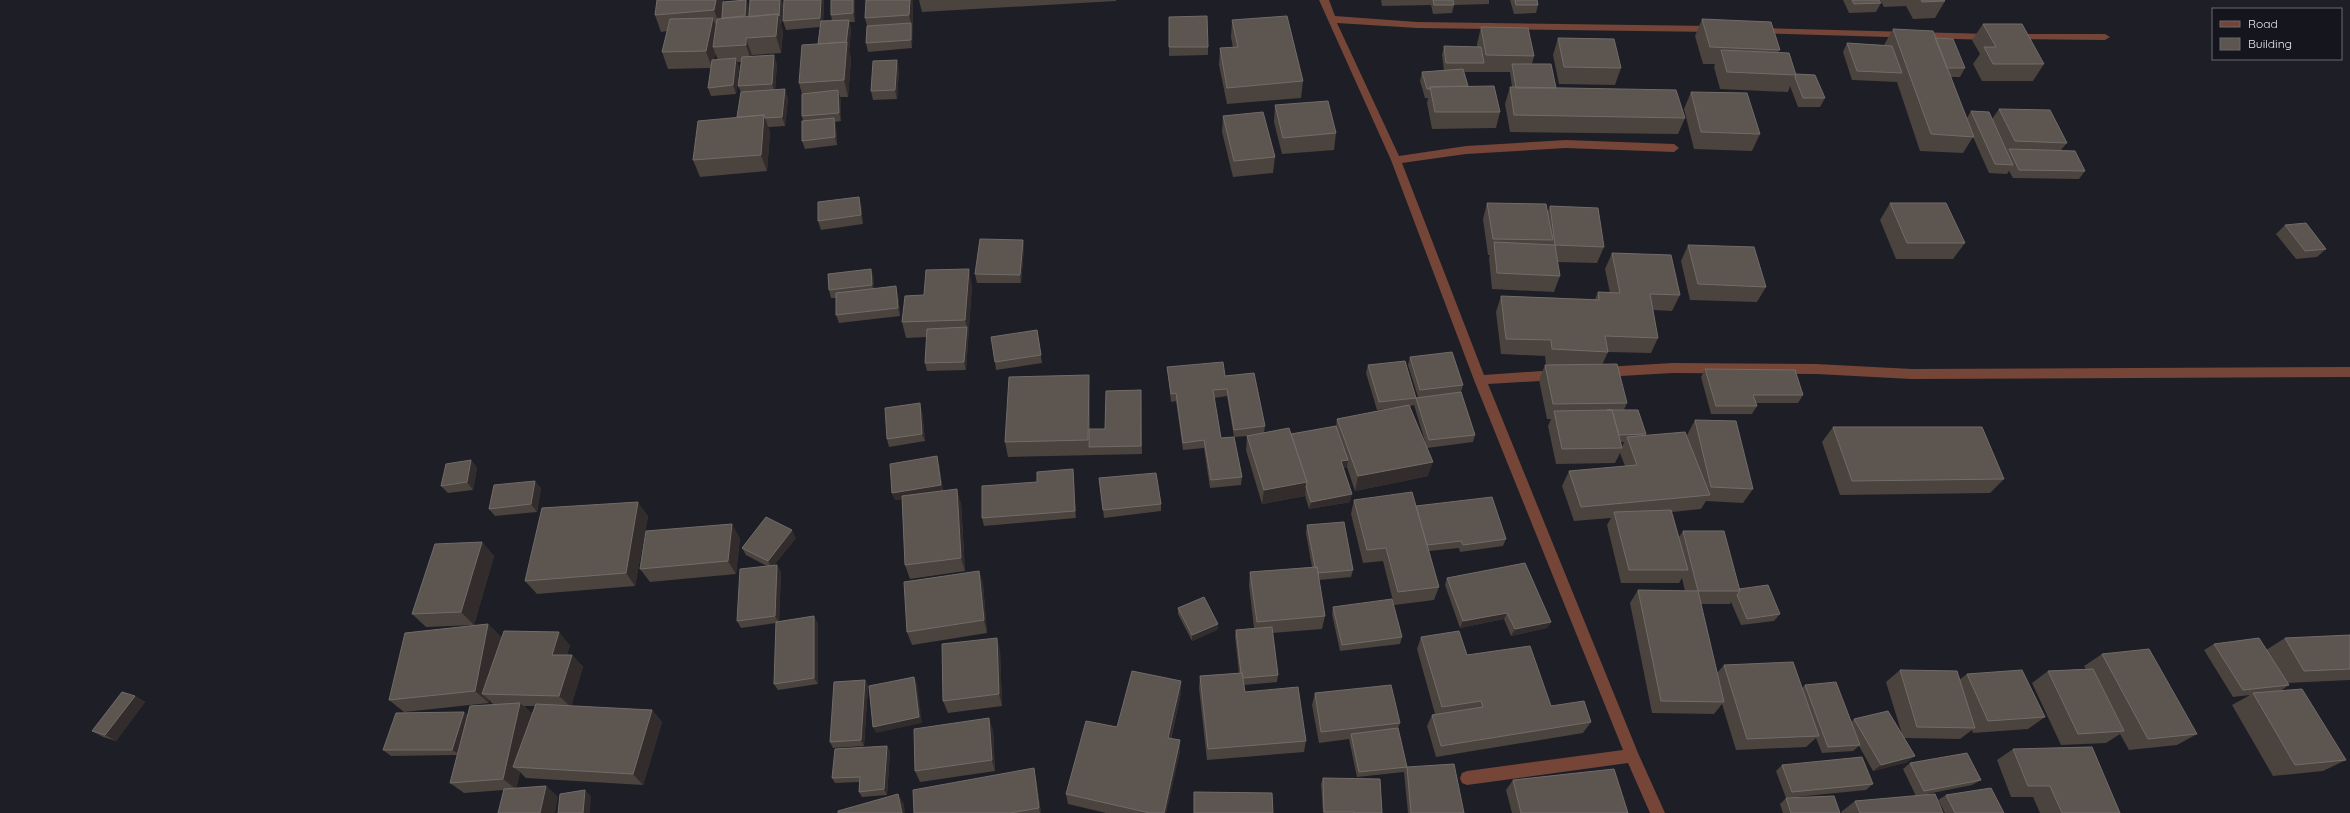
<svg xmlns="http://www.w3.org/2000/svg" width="2350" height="813" viewBox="0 0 2350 813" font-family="Quicksand,sans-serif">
<rect width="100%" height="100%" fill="#1e1e27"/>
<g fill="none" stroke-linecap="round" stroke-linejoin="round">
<path fill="#754538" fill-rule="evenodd" d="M1319 0H1329L1335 16 1417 22 1714 26 1719 29 1714 32 1417 28 1337 23 1399 156 1466 146 1566 140 1674 144 1679 148 1674 152 1566 148 1466 154 1402 163 1484 375 1556 370 1560 372 1562 375 1560 378 1556 380 1488 384 1638 753 1665 813H1650L1628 763 1467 785 1462 783 1460 778 1462 773 1467 771 1623 750 1474 380 1391 160Z
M1758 28 1990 34 1995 37 1990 40 1755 33 1753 31Z
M2014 34H2105L2110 37 2105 40 2011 39 2009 37Z
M1673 363 1816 364 1912 369 2350 367V377L1912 379 1816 374 1673 373 1603 377 1599 375 1597 372 1599 369 1603 367Z"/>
</g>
<path fill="#4b433d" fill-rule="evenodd" d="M657 0H724V2L746 0 749 9 748 17 750 0H781L783 4 781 25 783 31 781 53 752 55 751 57 777 64 775 90 788 98 785 126 768 127 770 132 767 171 700 177 693 160 737 117 741 92 738 86 741 62H737L739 67 736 94 711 96 708 88 711 68 668 69 662 52 667 31 661 32 655 15ZM715 53 718 60H714Z
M824 0 823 21H832L831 15V0H855V22H849L851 29 849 51 851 59 848 97H840L841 121 835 122 836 126 837 145 805 149 802 141 803 121 802 116V94L799 83 818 44 820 27 786 30 783 21Z
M866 0H913V3L912 48 868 52 866 43 867 26 865 18Z
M919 0H1116V1L922 12Z
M1381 0H1489V4L1454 5 1452 13 1433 14 1431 5 1382 6Z
M1510 0H1537L1538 5 1536 13 1514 14Z
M1843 0H1879L1881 3 1876 12 1849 13Z
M1880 0H1944L1945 1 1935 18 1913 19 1906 6 1884 7Z
M1169 17 1208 47V55L1169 56Z
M1702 19 1780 50 1778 52 1796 74 1825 98 1820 107H1798L1790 86 1788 92 1720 89 1714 67 1715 64H1703L1695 36Z
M1232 20 1303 81 1301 98 1227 104 1219 65 1220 48H1233L1231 37Z
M1983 24 2044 64 2033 81H1982L1973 64 1980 54 1972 40Z
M1481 27 1534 56 1532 64 1556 88 1685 118 1678 134 1510 132 1505 104 1510 87H1512L1510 72H1464L1468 86 1500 112 1496 128 1432 129 1427 103 1428 98H1425L1420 81 1422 72 1444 71 1442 55 1444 46 1477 47V44Z
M1893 29 1935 38 1965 68 1960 77H1950L1967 118 1971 111 1992 119 1999 109 2067 143 2061 150 2085 171 2079 179 2013 178 2009 171 2007 174 1989 173 1973 137 1963 153 1920 151 1897 82 1852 80 1843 52 1847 43 1884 45Z
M1558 38 1621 68 1615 85 1559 84 1553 55Z
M899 68 897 99 873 100 871 91Z
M1691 92 1760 134 1752 151 1694 149 1684 109Z
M1275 105 1336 133 1334 150 1282 154 1274 122Z
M1223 116 1275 157 1273 173 1233 177 1222 132Z
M859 197 861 205 863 224 821 230 818 221Z
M1487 203 1547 213 1550 206 1604 247 1597 263 1557 262 1560 276 1554 292 1492 289 1489 258 1490 255H1488L1483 219Z
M1890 203 1965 243 1953 259H1896L1880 220Z
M2285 225 2326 249 2317 257 2296 259 2276 234Z
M1023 240 1024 248 1021 283H977L975 274Z
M1688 245 1766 287 1757 302 1690 300 1681 261Z
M1612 253 1680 295 1672 311 1653 310 1658 338 1651 353 1608 352 1602 365 1627 403 1624 410 1646 434 1645 436 1688 439 1687 435 1695 420 1753 489 1743 503 1706 501 1701 509 1672 512 1679 537 1683 531 1739 589 1780 614 1774 621 1741 625 1731 602 1730 604H1701L1717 673 1724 665 1802 688 1805 685 1851 722 1854 719 1902 734 1886 682 1900 670 1959 680 1967 674 2045 717 2028 729 1973 733 1972 730 1960 739 1904 738 1908 762 1873 771 1859 746 1853 751 1822 753 1816 738 1806 747 1736 750 1722 704 1714 714 1652 713 1630 603 1638 590 1685 591 1682 578 1679 583H1621L1607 525 1611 518 1574 521 1562 486 1569 471 1625 466 1620 453 1615 463 1556 464 1548 426 1551 419H1547L1539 380 1545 365H1556H1546L1545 356 1501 354 1496 312 1501 296 1595 299 1598 292 1610 293 1605 269ZM1621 442H1624L1622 447Z
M874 277V289L898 294 900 316 839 323 836 315V298H831L829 290Z
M972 285 966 370 927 371 925 363 927 337 906 338 902 322 924 295Z
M1037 330 1042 363 996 370 995 362Z
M1410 357 1463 385 1461 392 1475 435 1473 442 1427 448 1414 405 1416 398 1418 397 1408 365Z
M1368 365 1416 398 1414 405 1410 406 1428 476 1355 491 1347 467 1343 468 1350 502 1309 509 1305 495V496L1262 504 1246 450 1247 436 1234 437 1242 477 1241 485 1210 488 1204 448 1183 450 1176 401 1171 402 1168 375 1167 367 1225 376 1265 426 1264 432 1291 434 1336 426 1337 419 1393 408 1377 410 1366 373ZM1227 396 1234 437 1221 438 1214 398Z
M1705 369 1803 395 1798 403H1756L1757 406 1752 414H1711L1701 377Z
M1090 390V429H1105L1141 390 1142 454 1008 457 1005 442Z
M922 411 925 441 889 447 887 439Z
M1833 427 2004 479 1990 493 1840 495 1822 442Z
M471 460 477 468 473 490 448 493 441 486Z
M939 464 943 491 961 503 965 571 910 579 905 565 902 499 895 500 892 493Z
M1073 469 1076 518 984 526 982 518 1037 482Z
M1099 478 1161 504V511L1104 518Z
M541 488 537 512 495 516 489 509Z
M1354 500 1416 506 1506 539 1503 546 1460 552 1459 548 1429 551 1439 587 1434 600 1394 605 1383 561 1363 563 1351 514Z
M648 516 635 586 537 594 525 581Z
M1307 525 1353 570 1351 577 1319 580 1325 616 1322 629 1272 633 1278 675 1277 682 1244 685 1245 692 1306 741 1304 752 1207 760 1199 688 1200 676 1239 673 1235 636 1236 630 1254 628 1249 585 1250 572 1312 567 1306 533Z
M740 538 736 574 650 582 640 569Z
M796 538 774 565 781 572 779 621 818 623V684L778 690 774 684 776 623 741 628 737 621 767 566 746 555 742 548Z
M482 542 494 556 474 625 426 627 412 614Z
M979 571 983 584 987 633 912 645 907 632Z
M1447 578 1551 622 1547 628 1511 636 1504 619 1460 628 1445 585Z
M1333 607 1402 637 1400 644 1340 651 1332 614Z
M1178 608 1218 624 1217 630 1192 641 1178 614Z
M488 624 501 637 499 645H570L567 655H572L583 667 571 706 652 710 662 722 643 785 526 778 520 772 516 789 546 786 558 797 504 790 464 793 450 783 457 755 391 756 383 750 464 712 467 715 494 705 489 700V703L404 712 389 700ZM524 706H535L532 714Z
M2350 635V680L2287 683 2289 685 2280 691 2346 760 2323 771 2273 776 2232 705 2250 695 2233 697 2204 650 2214 644 2266 650 2285 638Z
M1421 637 1467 655 1551 706 1591 722 1583 733 1436 757 1427 726 1432 715 1435 714 1417 649Z
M1000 650 1002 706 948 713 943 701Z
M2102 654 2197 734 2177 745 2129 750 2120 734 2106 743 2061 745 2032 683 2048 671 2086 669 2084 666Z
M865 680 868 686 864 746 833 748 830 742Z
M1181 693 1171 739 1180 751 1166 813H1106L1068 804 1066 794 1117 727Z
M1315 693 1400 723 1398 728 1407 767 1404 772 1357 777 1349 739 1319 743 1312 705Z
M135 696 145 702 116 741 103 737 92 731Z
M993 730 995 771 920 782 915 771Z
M887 746 890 752 887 795 862 797 859 792V782L835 783 832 778Z
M2013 749 2120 813H2040L2033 797H2011L1997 760Z
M1910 763 1981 780 1972 785 1927 794 1943 813H1842L1841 812 1855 801 1916 796 1903 769Z
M1782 765 1873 784 1866 790 1786 798 1776 771Z
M1407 767 1464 813H1408L1404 772Z
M1036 778 1041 813H914Z
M1323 778 1382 813H1323L1321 784Z
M1513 780 1628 813H1512L1506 790Z
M1946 795 2004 813H1945L1938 800Z
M1786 798 1840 813H1783L1780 804Z"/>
<path fill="#322d2c" d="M716 0H724L720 27 714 10Z
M746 0 749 9 748 25 745 16Z
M780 0H781L783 4 782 25 779 16Z
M821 0H824L823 27 820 18Z
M853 0H855V22L853 13Z
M910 0H913V3L912 48 911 40V23L909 15Z
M778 14 783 31 781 53 776 36Z
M713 18 719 35 713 47 715 53 712 68 706 51Z
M849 20 851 29 849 51 851 59 848 97 844 80Z
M746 38 752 55 751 61 746 45Z
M774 55 777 64 775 92 772 84Z
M736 58 739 67 736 94 733 85Z
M897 60 899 68 897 99 895 90Z
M785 89 788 98 785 126 782 117Z
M838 90 841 99V121L839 113Z
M764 115 770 132 767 171 761 155Z
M834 118 836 126 837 145 835 137Z
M859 197 861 205 863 224 861 215Z
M1023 240 1024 248 1021 283 1020 275Z
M871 269 874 277V293L872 285Z
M969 269 972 285 966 370 964 362 967 327 965 320Z
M896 286 898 294 900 316 898 308Z
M1089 375 1090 390 1089 447 1088 440Z
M920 403 922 411 925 441 922 434Z
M937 456 939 464 943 492 895 500 892 493Z
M471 460 477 468 473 490 467 482Z
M1348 460 1347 467 1339 469 1341 461Z
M1433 462 1428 476 1355 491 1358 476Z
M1073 469 1074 476 1076 518 1075 511Z
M535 481 541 488 537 512 531 504Z
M1307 482 1305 496 1262 504 1264 490Z
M957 489 961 503 965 571 961 558Z
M1352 494 1350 502 1309 509 1311 502Z
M638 502 648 516 635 586 626 573Z
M732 524 740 538 736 574 728 561Z
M792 530 796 538 772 568 768 561Z
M482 542 494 556 474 625 461 612Z
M777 565 781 572 779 623 775 616Z
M979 571 983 584 987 633 984 620Z
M1507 613 1504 619 1460 628 1463 621Z
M814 616 818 623V684L814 678Z
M1551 622 1547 628 1511 636 1515 629Z
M488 624 501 637 490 694H482L489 700V703L475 691Z
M1218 624 1217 630 1192 641V635Z
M559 632 570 645 564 667 552 655Z
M997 638 1000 650 1002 706 999 694Z
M572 655 583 667 571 707 559 696Z
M914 677 917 683 922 723 876 733 873 727Z
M865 680 868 686 864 746 861 740Z
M1181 681V693L1168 749V738Z
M135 696 145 702 116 741 105 735Z
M520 703 533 714 513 767 520 772 516 789 503 779Z
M652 710 662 722 643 785 633 774Z
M464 712 472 718 460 755 452 750Z
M989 718 993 730 995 771 992 760Z
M1180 740V751L1166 813H1164Z
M887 746 890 752 887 795 884 789Z
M1915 756 1908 762 1873 771 1881 765Z
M1034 768 1036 778 1041 813H1040L1039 808Z
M546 786 558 797 555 813H540Z
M585 790 591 796 590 813H583Z
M898 794 904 804 905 813H902Z"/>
<path fill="#5c5550" stroke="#726c69" d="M657 0H716L714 10 655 15Z
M746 0 745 16 722 18 723 2Z
M750 0H780L779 16 778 14 749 17Z
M784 0H821L820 18 783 21Z
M831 0H853V13L831 15Z
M866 0H910L909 15 865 18Z
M1433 0H1453L1454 5H1434Z
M1515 0H1537L1538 5H1516Z
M1852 0H1879L1881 3 1854 4Z
M1921 0H1944L1945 1 1922 2Z
M778 14 776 36 746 38V45L713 47 717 19Z
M1207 16 1208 47H1169V17Z
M1287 16 1303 81 1227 88 1220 48 1238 47 1232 20Z
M713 18 706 51 662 52 670 19Z
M1702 19 1771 22 1780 50 1710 47Z
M849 20 846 42 818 44 821 21Z
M911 23V40L866 43 867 26Z
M1983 24H2022L2044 64H1993L1984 47H1996Z
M1481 27 1528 28 1534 56 1486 55Z
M1893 29 1933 31 1974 137 1931 134Z
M1558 38 1614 39 1621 68 1564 67Z
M1935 38 1953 39 1965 68H1947Z
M847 42 844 80 799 83 802 45Z
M1847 43 1892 46 1902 73 1857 71Z
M1444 46 1481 47 1484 63H1446Z
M1721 50 1789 53 1796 75 1727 72Z
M774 55 772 84 738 86 742 57Z
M736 58 733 85 708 88 712 60Z
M897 60 895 90 871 91 873 61Z
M1512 64H1551L1556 88H1516Z
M1463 69 1468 86 1430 87V89H1427L1422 72Z
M1796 74 1815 75 1825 98H1803L1795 77Z
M1494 86 1500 112H1435L1430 87Z
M1510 87 1676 90 1685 118 1514 115Z
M785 89 782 117 765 118 764 115 737 117 741 92Z
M838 90 839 113 802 116V94Z
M1691 92 1747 93 1760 134 1701 132Z
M1328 101 1336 133 1283 138 1275 105Z
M1999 109 2050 110 2067 143 2015 141Z
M1971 111 1989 112 2013 165 1995 164Z
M1263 112 1275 157 1234 161 1223 116Z
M764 115 761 155 693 160 698 121Z
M834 118 835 137 802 141V121Z
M2009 149 2075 151 2085 171 2019 170Z
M859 197 861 215 818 221V202Z
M1487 203 1546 204 1553 240 1493 239Z
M1890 203H1946L1965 243H1907Z
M1550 206 1598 208 1604 247 1555 245Z
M2306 223 2326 249 2305 251 2285 225Z
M980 239 1023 240 1020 275 975 274Z
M1494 242 1555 245 1560 276 1497 273Z
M1688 245 1754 247 1766 287 1698 284Z
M1612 253 1671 255 1680 295 1650 294 1658 338 1605 336 1608 352 1552 349 1551 340 1506 339 1501 296 1599 300 1598 292 1620 293Z
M871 269 872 285 829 290 828 274Z
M969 269 965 320 902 322 905 296 924 295 926 270Z
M896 286 898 308 836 315V293Z
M967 327 964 362 925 363 927 329Z
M1037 330 1041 355 995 362 991 337Z
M1452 352 1463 385 1420 390 1410 357Z
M1405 361 1416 398 1379 402 1368 365Z
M1223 362 1225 376 1254 373 1265 426 1234 430 1227 389 1213 390 1221 438 1234 437 1242 477 1211 480 1204 440 1183 443 1176 393 1171 394 1167 367Z
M1617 364 1627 403 1553 404 1545 365Z
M1705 369 1795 370 1803 395H1753L1757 406H1716Z
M1089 375 1088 440 1005 442 1009 377Z
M1141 390V446L1089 447V429H1105L1106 391Z
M1461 392 1475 435 1429 440 1416 398Z
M920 403 922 434 887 439 885 408Z
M1409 405 1433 462 1358 476 1337 419Z
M1607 410H1638L1646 434 1619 435 1612 410Z
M1612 410 1622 448 1562 449 1554 411Z
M1695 420 1736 421 1753 489 1711 487Z
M1336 426 1348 460 1341 461 1352 494 1311 502 1306 487 1307 482 1291 434Z
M1833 427H1982L2004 479 1852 481Z
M1289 428 1307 482 1264 490 1247 436Z
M1685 432 1710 495 1581 507 1569 471 1637 465 1627 437Z
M937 456 941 485 892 493 890 464Z
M471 460 467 482 441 486 446 464Z
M1073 469 1075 511 982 518V486L1037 482V472Z
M1156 473 1161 504 1103 510 1099 478Z
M535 481 531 504 489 509 494 485Z
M957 489 961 558 905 565 902 496Z
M1412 492 1439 587 1398 592 1386 548 1367 550 1354 500Z
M1492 497 1506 539 1463 545 1461 541 1427 545 1416 506Z
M638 502 626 573 525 581 542 508Z
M1671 510 1688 570H1629L1614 512Z
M766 517 792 530 768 561 742 548Z
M1344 522 1353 570 1318 573 1317 567H1315L1307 525Z
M732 524 728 561 640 569 646 531Z
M1683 531H1724L1740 591H1698Z
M482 542 461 612 412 614 435 544Z
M1525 563 1551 622 1515 629 1507 613 1463 621 1447 578Z
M777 565 775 616 737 621 740 569Z
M1317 567 1325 616 1257 622 1250 572Z
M979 571 984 620 907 632 904 582Z
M1768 585 1780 614 1747 619 1737 595 1740 591 1739 589Z
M1638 590 1698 591 1724 702 1661 701Z
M1204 597 1218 624 1192 635 1178 608Z
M1392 599 1402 637 1342 645 1333 607Z
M814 616V678L774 684 776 622Z
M488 624 475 691 389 700 405 633Z
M1272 627 1278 675 1243 678 1242 673H1241L1236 630Z
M504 631 559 632 552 655H572L559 696 482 694Z
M1459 631 1467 655 1530 646 1551 706 1584 701 1591 722 1441 746 1432 715 1483 707 1481 701 1442 707 1421 637Z
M2350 635V669L2304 671 2285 638Z
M997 638 999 694 943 701 942 644Z
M2259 638 2289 685 2243 690 2214 644Z
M2149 649 2197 734 2148 739 2102 654Z
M1793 662 1819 736 1747 739 1724 665Z
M2093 669 2124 731 2078 734 2048 671Z
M1900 670 1957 671 1975 728 1917 727Z
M2022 670 2045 717 1988 721 1967 674Z
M1132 671 1181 681 1168 738 1180 740 1164 813H1150L1066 794 1086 721 1117 727Z
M1242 673 1245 692 1298 687 1306 741 1208 749 1200 676Z
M914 677 919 717 873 727 869 686Z
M865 680 861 740 830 742 834 682Z
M1836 682 1860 745 1828 747 1805 685Z
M1391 685 1400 723 1321 732 1315 693Z
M2302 689 2346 760 2295 765 2253 693Z
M122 692 135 696 105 735 92 731Z
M520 703 503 779 450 783 470 706Z
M536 704 652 710 633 774 513 767Z
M1888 711 1915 756 1881 765 1854 719Z
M464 712 452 750H383L396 713Z
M989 718 992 760 915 771 914 729Z
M1398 728 1407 767 1359 772 1351 734Z
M887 746 884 789 859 792 860 777 832 778 835 749Z
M2092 747 2120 813H2062L2050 786H2028L2013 749Z
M1967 753 1981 780 1924 791 1910 763Z
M1862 757 1873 784 1792 792 1782 765Z
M1454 764 1464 813H1411L1407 767Z
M1034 768 1039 808 1010 813H914L913 790Z
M1614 769 1628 813H1521L1513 780Z
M1323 778 1380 779 1382 813H1354V812H1324Z
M546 786 540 813H498L504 789Z
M1991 788 2004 813H1955L1946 795Z
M585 790 583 813H558L560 794Z
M1194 792 1272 793 1273 813H1194Z
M898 794 902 813H838V811Z
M1935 794 1943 813H1860L1855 801Z
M1834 796 1840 813H1791L1786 798Z"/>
<rect x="2212" y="8" width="130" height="52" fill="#14151d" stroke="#696a71"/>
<rect x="2220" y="21" width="20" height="6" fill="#754538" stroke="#696a71"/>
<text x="2248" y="28" font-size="12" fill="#e9e9f0">Road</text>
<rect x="2220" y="38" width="20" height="12" fill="#5c5550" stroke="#696a71"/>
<text x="2248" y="48" font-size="12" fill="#e9e9f0">Building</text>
</svg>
